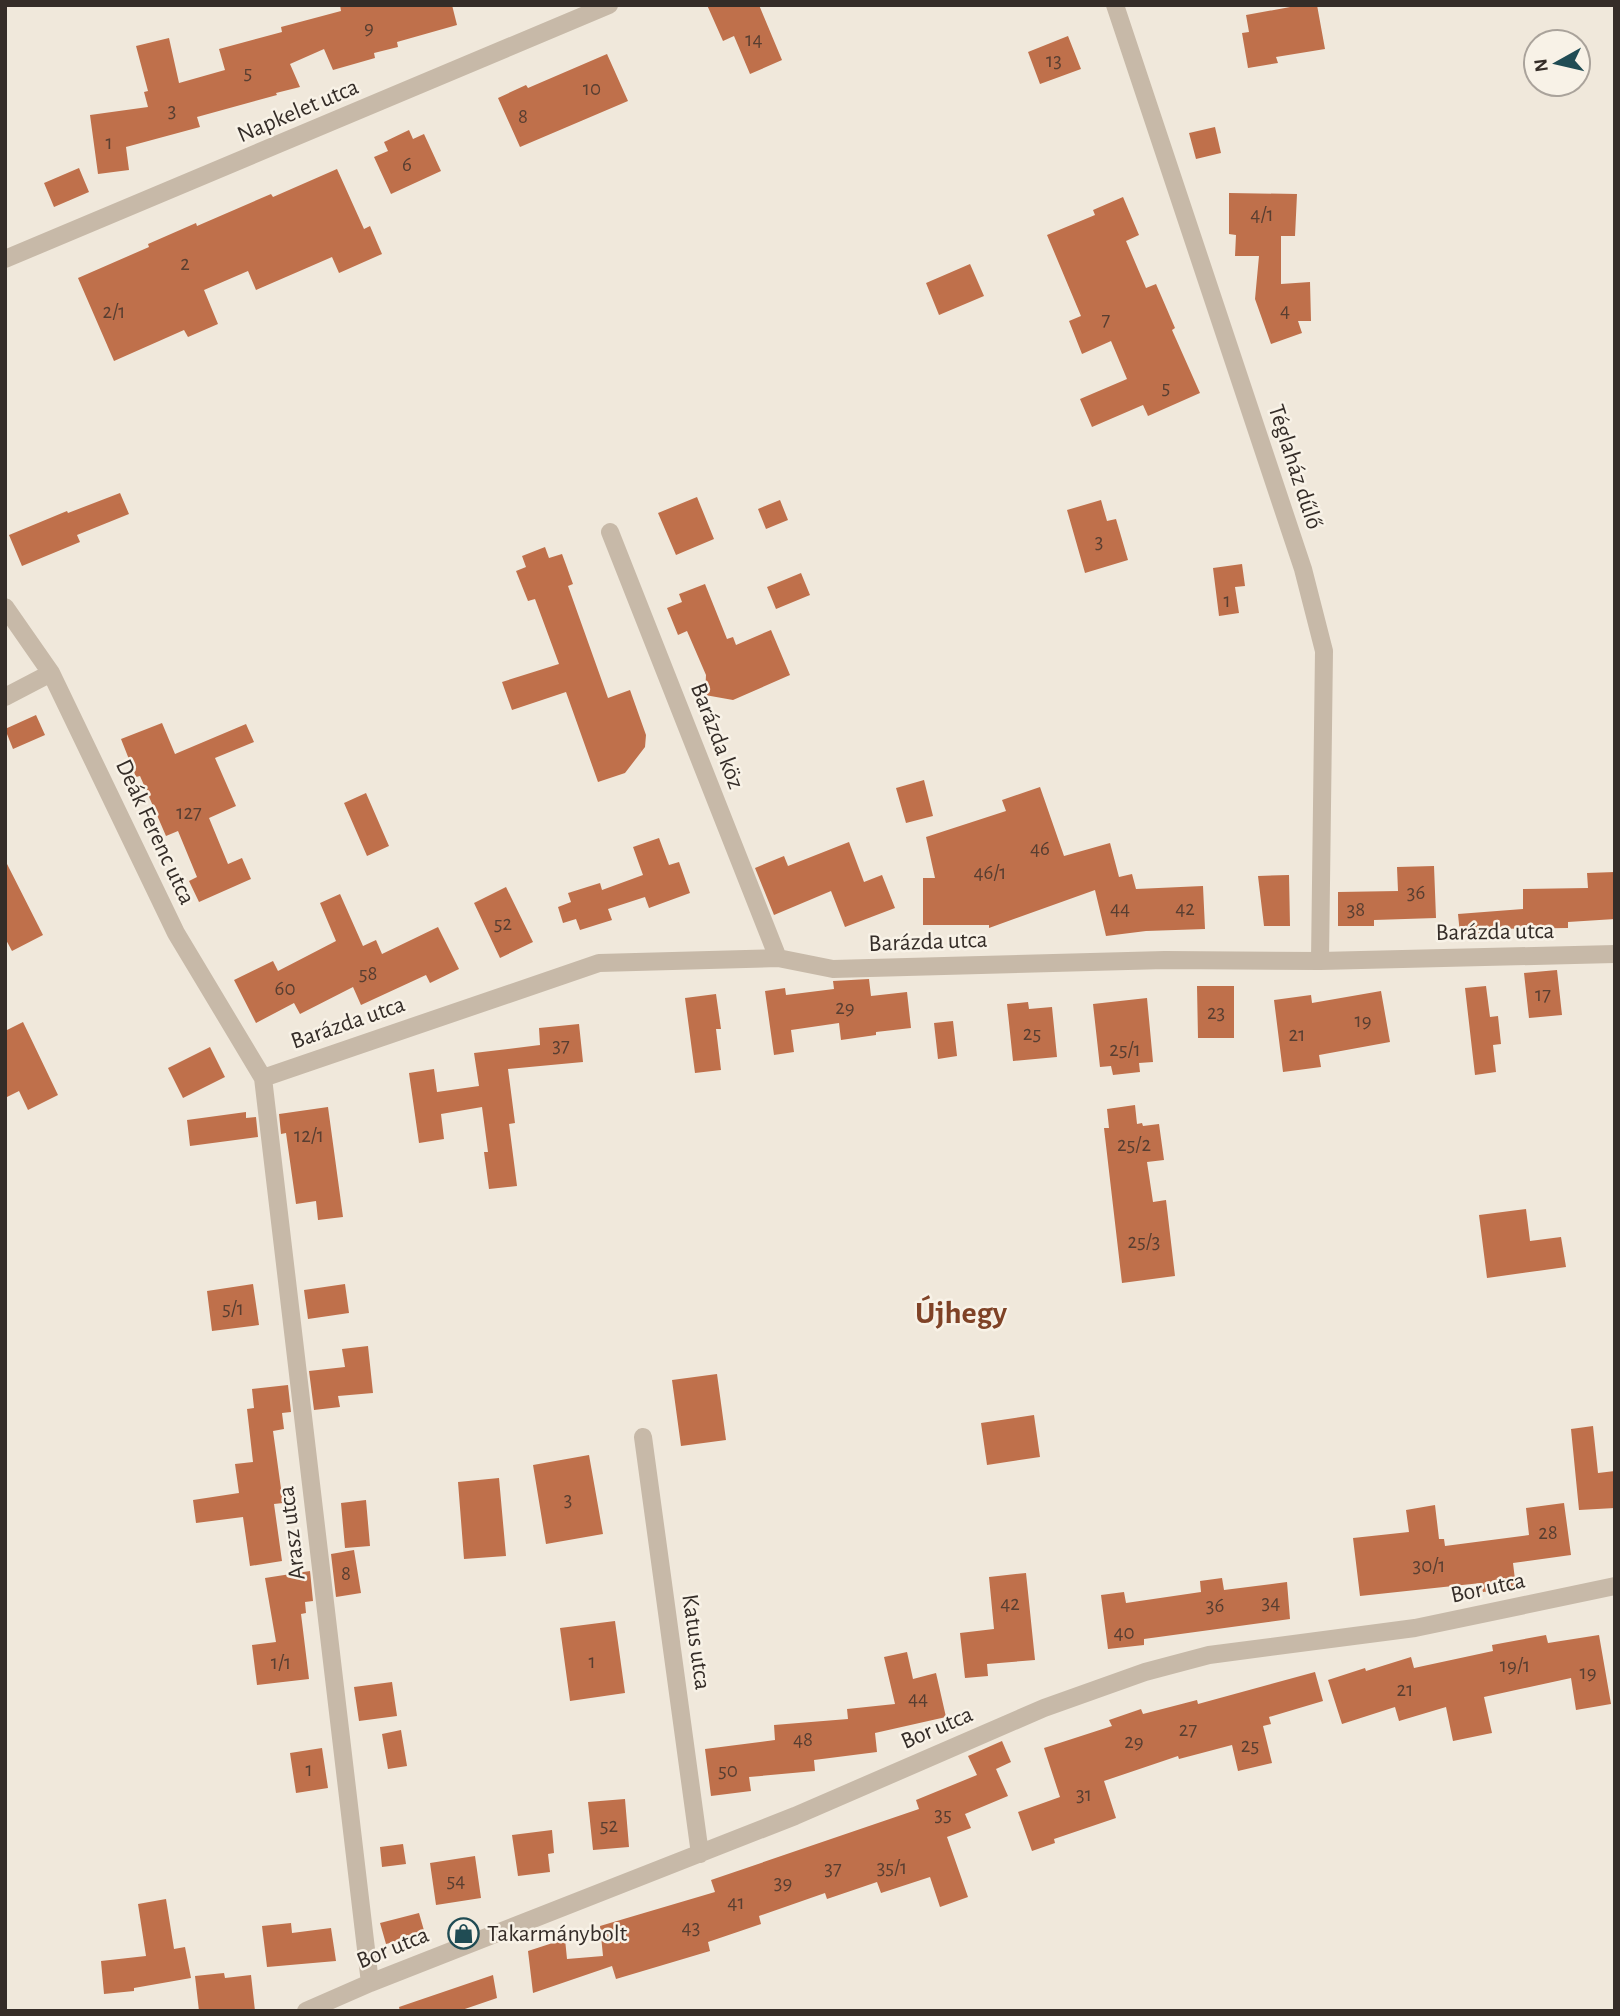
<svg xmlns="http://www.w3.org/2000/svg" width="1620" height="2016" viewBox="0 0 1620 2016" font-family="'Alegreya Sans',sans-serif">
<rect width="100%" height="100%" fill="#f0e8db"/>
<path fill="#bf704b" d="M340 5H452L457 25 397 42 398 47 374 53 375 58 333 70 324 49 290 64 300 87 276 93 277 95 197 117 200 127 126 147 129 170 98 174 90 115 148 107 144 92 148 91 136 46 169 38 179 83 225 70 219 49 282 32 281 27 341 11Z
M707 5H759L782 60 750 74 734 36 723 41Z
M1301 5H1317L1325 49 1276 57 1278 63 1248 68 1242 33 1249 32 1246 15Z
M1068 36 1081 69 1040 84 1028 52Z
M607 54 628 101 520 147 498 98 526 85 528 88Z
M1215 127 1221 153 1196 159 1189 133Z
M409 130 413 139 424 134 441 171 391 194 374 157 388 151 384 142Z
M79 168 89 192 54 207 44 183Z
M337 169 364 229 370 226 382 254 339 273 332 257 256 290 248 271 204 290 218 324 188 337 184 330 114 361 78 278 149 247 148 244 196 223 197 226 271 194 273 197Z
M1229 193 1297 194 1295 236H1281V284L1310 282 1311 321H1298L1302 333 1271 344 1255 299 1259 256H1235L1236 235 1229 234Z
M1123 197 1139 235 1126 241 1146 288 1156 284 1175 328 1172 330 1200 393 1148 416 1143 405 1092 427 1080 399 1127 379 1111 341 1082 354 1069 321 1081 316 1047 235 1095 215 1093 210Z
M970 264 984 296 939 315 926 283Z
M120 493 129 514 77 535 80 542 22 566 9 535 67 511 68 513Z
M697 497 714 539 676 555 658 513Z
M780 500 788 520 766 529 758 509Z
M1101 500 1107 521 1116 519 1128 560 1085 573 1067 510Z
M545 547 549 558 562 554 573 584 568 586 608 698 630 690 646 735 645 747 625 773 598 782 566 692 512 710 502 682 559 664 535 599 528 601 516 571 526 567 522 556Z
M1242 564 1245 586 1235 587 1239 613 1219 616 1213 568Z
M801 573 810 595 776 609 767 587Z
M705 584 727 639 733 637 736 645 771 630 790 675 733 700 705 695 706 675 687 631 678 635 667 608 682 602 679 594Z
M36 715 45 735 13 749 5 729Z
M162 723 175 754 246 724 254 742 215 758 236 806 209 818 228 864 242 858 251 879 199 902 189 881 197 877 178 831 166 836 140 776 136 777 121 739Z
M924 780 933 816 906 823 896 788Z
M1040 787 1064 856 1110 843 1119 877 1132 874 1136 889 1203 886 1205 929 1146 931 1106 936 1095 890 989 928V925H923V878H935L926 837 1006 811 1002 800Z
M366 793 389 846 367 856 344 803Z
M659 838 669 865 679 862 690 893 649 908 645 897 608 909 612 920 580 930 576 919 563 923 558 907 571 902 568 893 600 883 602 890 643 875 633 847Z
M849 842 864 882 882 875 895 908 845 927 831 891 774 915 755 868 784 856 788 866Z
M5 860 43 935 12 951 5 938Z
M1434 866 1436 918 1374 920V926H1338V892L1398 891 1397 867Z
M1615 872V919L1568 922V928L1489 929V932L1460 934 1458 914 1523 909V889L1588 888 1587 873Z
M1289 875 1290 926H1264L1258 876Z
M506 887 533 942 500 958 474 903Z
M340 894 363 946 376 940 382 954 438 927 459 969 430 983 426 975 361 1005 353 987 300 1014 294 1003 256 1023 234 980 273 961 278 971 336 941 320 903Z
M1557 970 1562 1015 1529 1018 1524 973Z
M869 979 871 996 907 992 911 1028 876 1032V1035L841 1040 839 1023 791 1030 794 1052 774 1055 765 991 785 988 786 995 834 989 833 981Z
M1197 986H1234V1038H1198Z
M1486 986 1490 1017 1498 1016 1501 1044 1493 1045 1496 1072 1475 1075 1465 988Z
M1381 991 1390 1042 1319 1055 1321 1067 1283 1072 1274 1000 1311 995 1312 1003Z
M716 994 721 1029H716L721 1070 695 1073 685 998Z
M1147 998 1153 1062 1139 1063 1140 1072 1113 1075 1111 1066 1100 1067 1093 1004Z
M1028 1002 1029 1009 1052 1007 1057 1057 1013 1061 1007 1004Z
M953 1021 957 1056 938 1059 934 1023Z
M23 1022 58 1095 28 1110 19 1091 5 1098V1031Z
M579 1024 583 1062 508 1069 515 1123 509 1124 517 1186 489 1189 484 1152H488L482 1107 441 1114 444 1139 419 1143 409 1073 434 1069 437 1092 479 1086 474 1053 540 1045 539 1028Z
M210 1047 225 1077 183 1098 168 1068Z
M1135 1105 1137 1124 1142 1123 1143 1126 1159 1124 1164 1160 1147 1162 1153 1202 1166 1200 1175 1276 1122 1283 1104 1128H1109L1107 1109Z
M328 1107 343 1217 318 1220 316 1201 296 1204 286 1133 281 1134 279 1114Z
M246 1112V1118L256 1117 258 1137 190 1146 187 1120Z
M1526 1209 1530 1241 1561 1237 1566 1267 1487 1278 1479 1215Z
M253 1284 259 1325 212 1331 207 1291Z
M345 1284 349 1313 308 1319 304 1290Z
M368 1346 373 1393 338 1396 340 1407 314 1410 309 1371 345 1367 342 1349Z
M717 1374 726 1440 681 1446 672 1380Z
M288 1385 291 1412 282 1413 284 1429 273 1431 283 1503 274 1504 282 1561 250 1566 243 1517 196 1523 193 1500 239 1493 235 1464 253 1462 247 1409 254 1408 252 1389Z
M1034 1415 1040 1457 987 1465 981 1423Z
M1593 1426 1598 1473 1615 1471V1508L1579 1510 1571 1429Z
M589 1455 603 1534 546 1544 533 1465Z
M499 1478 506 1556 464 1559 458 1482Z
M366 1500 370 1546 345 1548 341 1503Z
M1564 1503 1571 1555 1513 1563 1516 1588 1483 1592 1481 1583 1360 1596 1353 1538 1409 1532 1406 1510 1435 1505 1439 1539H1444L1445 1546 1529 1535 1526 1508Z
M354 1550 361 1593 336 1597 331 1554Z
M310 1571 313 1601 305 1602 306 1613 301 1614 309 1679 257 1685 252 1645 276 1642 265 1578Z
M1026 1573 1035 1660 987 1664 988 1676 965 1678 960 1633 994 1629 989 1577Z
M1222 1578 1224 1590 1287 1582 1290 1619 1144 1639V1645L1108 1649 1101 1595 1124 1592 1126 1603 1201 1592 1200 1581Z
M615 1621 625 1693 570 1701 560 1628Z
M1546 1635 1548 1643 1599 1635 1611 1704 1576 1710 1571 1678 1484 1697 1492 1733 1453 1741 1446 1707 1399 1721 1395 1707 1342 1724 1328 1680 1365 1668 1366 1671 1411 1657 1414 1668 1493 1651 1492 1645Z
M907 1652 913 1679 936 1673 946 1717 875 1733 877 1752 814 1760 815 1771 749 1777 751 1791 711 1796 705 1749 775 1740 774 1725 848 1719 847 1709 895 1704 884 1657Z
M1315 1672 1323 1701 1269 1717 1271 1724 1263 1726 1272 1763 1238 1771 1232 1745 1179 1759 1178 1756 1104 1781 1116 1818 1054 1839 1055 1843 1032 1851 1018 1812 1060 1797 1044 1748 1112 1726 1109 1720 1141 1709 1143 1714 1197 1700 1198 1704Z
M392 1682 397 1716 359 1721 354 1687Z
M401 1730 407 1766 388 1769 382 1734Z
M1002 1741 1011 1762 996 1769 1008 1796 965 1814 971 1828 947 1837 968 1897 940 1907 930 1877 881 1893 877 1882 827 1899 825 1893 759 1916 761 1924 708 1942 710 1951 616 1979 612 1966 533 1993 528 1951 565 1939 567 1959 603 1956 600 1926 715 1892 711 1880 919 1809 916 1800 977 1775 968 1756Z
M322 1748 328 1788 296 1793 290 1753Z
M625 1799 629 1847 593 1850 588 1802Z
M552 1830 554 1853 548 1854 550 1872 518 1876 512 1835Z
M403 1844 406 1864 382 1867 380 1847Z
M475 1856 481 1898 436 1905 430 1863Z
M166 1899 174 1949 185 1947 191 1978 134 1988V1991L104 1994 101 1961 146 1956 138 1904Z
M419 1913 425 1934 386 1944 380 1923Z
M291 1923 292 1933 331 1928 336 1961 267 1967 262 1926Z
M224 1973 225 1978 251 1975 255 2011H199L195 1976Z
M493 1975 497 1998 459 2011H400L399 2007Z"/>
<g fill="none" stroke-linecap="round" stroke-linejoin="round">
<path stroke="#c7b9a8" stroke-width="18" d="M1115 5 1303 569 1324 651 1320 961
M5 259 609 5
M610 532 778 958
M5 607 51 673 176 933 263 1078 370 1983
M5 697 51 673
M263 1078 599 963 778 958 833 969 1165 960 1320 961 1615 954
M643 1437 700 1854
M306 2011 370 1983 795 1816 1044 1708 1145 1672 1209 1655 1415 1628 1615 1586"/>
</g>
<defs>
<symbol id="shop-ring" viewBox="-11 -11 22 22"><circle r="9.5" fill="#f8f2e7" stroke="#204c54" stroke-width="1.5"/><path d="M-5-2.5h2.3a2.7 3.5 0 0 1 5.4 0H5L5.5 6h-11ZM-1.5-2.5h3a1.5 2.3 0 0 0-3 0Z" fill="#204c54"/></symbol>
</defs>
<g fill-rule="evenodd">
<use href="#shop-ring" x="446" y="1916" width="35" height="35"/>
</g>
<g text-anchor="middle" dominant-baseline="central" stroke-width="5" stroke-linejoin="round" paint-order="stroke">
<g font-size="21" fill="#583e31">
<text x="369" y="27">9</text>
<text x="754" y="39">14</text>
<text x="1054" y="60">13</text>
<text x="248" y="72">5</text>
<text x="592" y="88">10</text>
<text x="172" y="110">3</text>
<text x="523" y="116">8</text>
<text x="109" y="142">1</text>
<text x="407" y="164">6</text>
<text x="1262" y="214">4/1</text>
<text x="185" y="263">2</text>
<text x="1285" y="310">4</text>
<text x="114" y="311">2/1</text>
<text x="1106" y="319">7</text>
<text x="1166" y="387">5</text>
<text x="1099" y="541">3</text>
<text x="1227" y="600">1</text>
<text x="189" y="812">127</text>
<text x="1040" y="848">46</text>
<text x="990" y="872">46/1</text>
<text x="1416" y="892">36</text>
<text x="1120" y="908">44</text>
<text x="1185" y="908">42</text>
<text x="1356" y="909">38</text>
<text x="503" y="923">52</text>
<text x="368" y="973">58</text>
<text x="285" y="988">60</text>
<text x="1543" y="994">17</text>
<text x="845" y="1007">29</text>
<text x="1216" y="1012">23</text>
<text x="1363" y="1020">19</text>
<text x="1032" y="1033">25</text>
<text x="1297" y="1034">21</text>
<text x="561" y="1045">37</text>
<text x="1125" y="1049">25/1</text>
<text x="309" y="1135">12/1</text>
<text x="1134" y="1144">25/2</text>
<text x="1144" y="1241">25/3</text>
<text x="233" y="1308">5/1</text>
<text x="568" y="1499">3</text>
<text x="1548" y="1532">28</text>
<text x="1429" y="1565">30/1</text>
<text x="346" y="1573">8</text>
<text x="1271" y="1602">34</text>
<text x="1010" y="1603">42</text>
<text x="1215" y="1605">36</text>
<text x="1124" y="1632">40</text>
<text x="592" y="1661">1</text>
<text x="281" y="1662">1/1</text>
<text x="1515" y="1665">19/1</text>
<text x="1588" y="1672">19</text>
<text x="1405" y="1689">21</text>
<text x="918" y="1698">44</text>
<text x="1188" y="1729">27</text>
<text x="803" y="1739">48</text>
<text x="1134" y="1741">29</text>
<text x="1250" y="1745">25</text>
<text x="309" y="1769">1</text>
<text x="728" y="1770">50</text>
<text x="1084" y="1794">31</text>
<text x="943" y="1814">35</text>
<text x="609" y="1825">52</text>
<text x="892" y="1867">35/1</text>
<text x="833" y="1868">37</text>
<text x="456" y="1880">54</text>
<text x="783" y="1882">39</text>
<text x="736" y="1902">41</text>
<text x="691" y="1927">43</text>
</g>
<g font-size="24" fill="#352d28" stroke="#f8f2e7">
<text transform="translate(298 111) rotate(-23)">Napkelet utca</text>
<text transform="translate(1295 467) rotate(72)">Téglaház dűlő</text>
<text transform="translate(717 736) rotate(69)">Barázda köz</text>
<text transform="translate(155 832) rotate(65)">Deák Ferenc utca</text>
<text transform="translate(1495 932) rotate(-1)">Barázda utca</text>
<text transform="translate(928 942) rotate(-2)">Barázda utca</text>
<text transform="translate(348 1023) rotate(-19)">Barázda utca</text>
<text transform="translate(292 1533) rotate(-97)">Arasz utca</text>
<text transform="translate(1488 1588) rotate(-12)">Bor utca</text>
<text transform="translate(696 1642) rotate(82)">Katus utca</text>
<text transform="translate(937 1728) rotate(-23)">Bor utca</text>
<text transform="translate(393 1948) rotate(-22)">Bor utca</text>
</g>
<g font-size="24" fill="#352d28" stroke="#f8f2e7" text-anchor="start">
<text x="487" y="1934">Takarmánybolt</text>
</g>
<g font-size="32" font-weight="bold" fill="#7f4226" stroke="#f8f2e7">
<text x="961" y="1313">Újhegy</text>
</g>
</g>
<rect width="1620" height="2016" fill="none" stroke="#352d28" stroke-width="14"/>
<g transform="translate(1557 63) rotate(262)"><circle r="33" fill="#f8f2e7" stroke="#aaa39b" stroke-width="2"/>
<path d="M0-5L12 26L0 18L-12 26Z" fill="#204c54"/>
<text y="-10" font-size="19" font-weight="bold" text-anchor="middle" fill="#352d28">N</text>
</g>
</svg>
